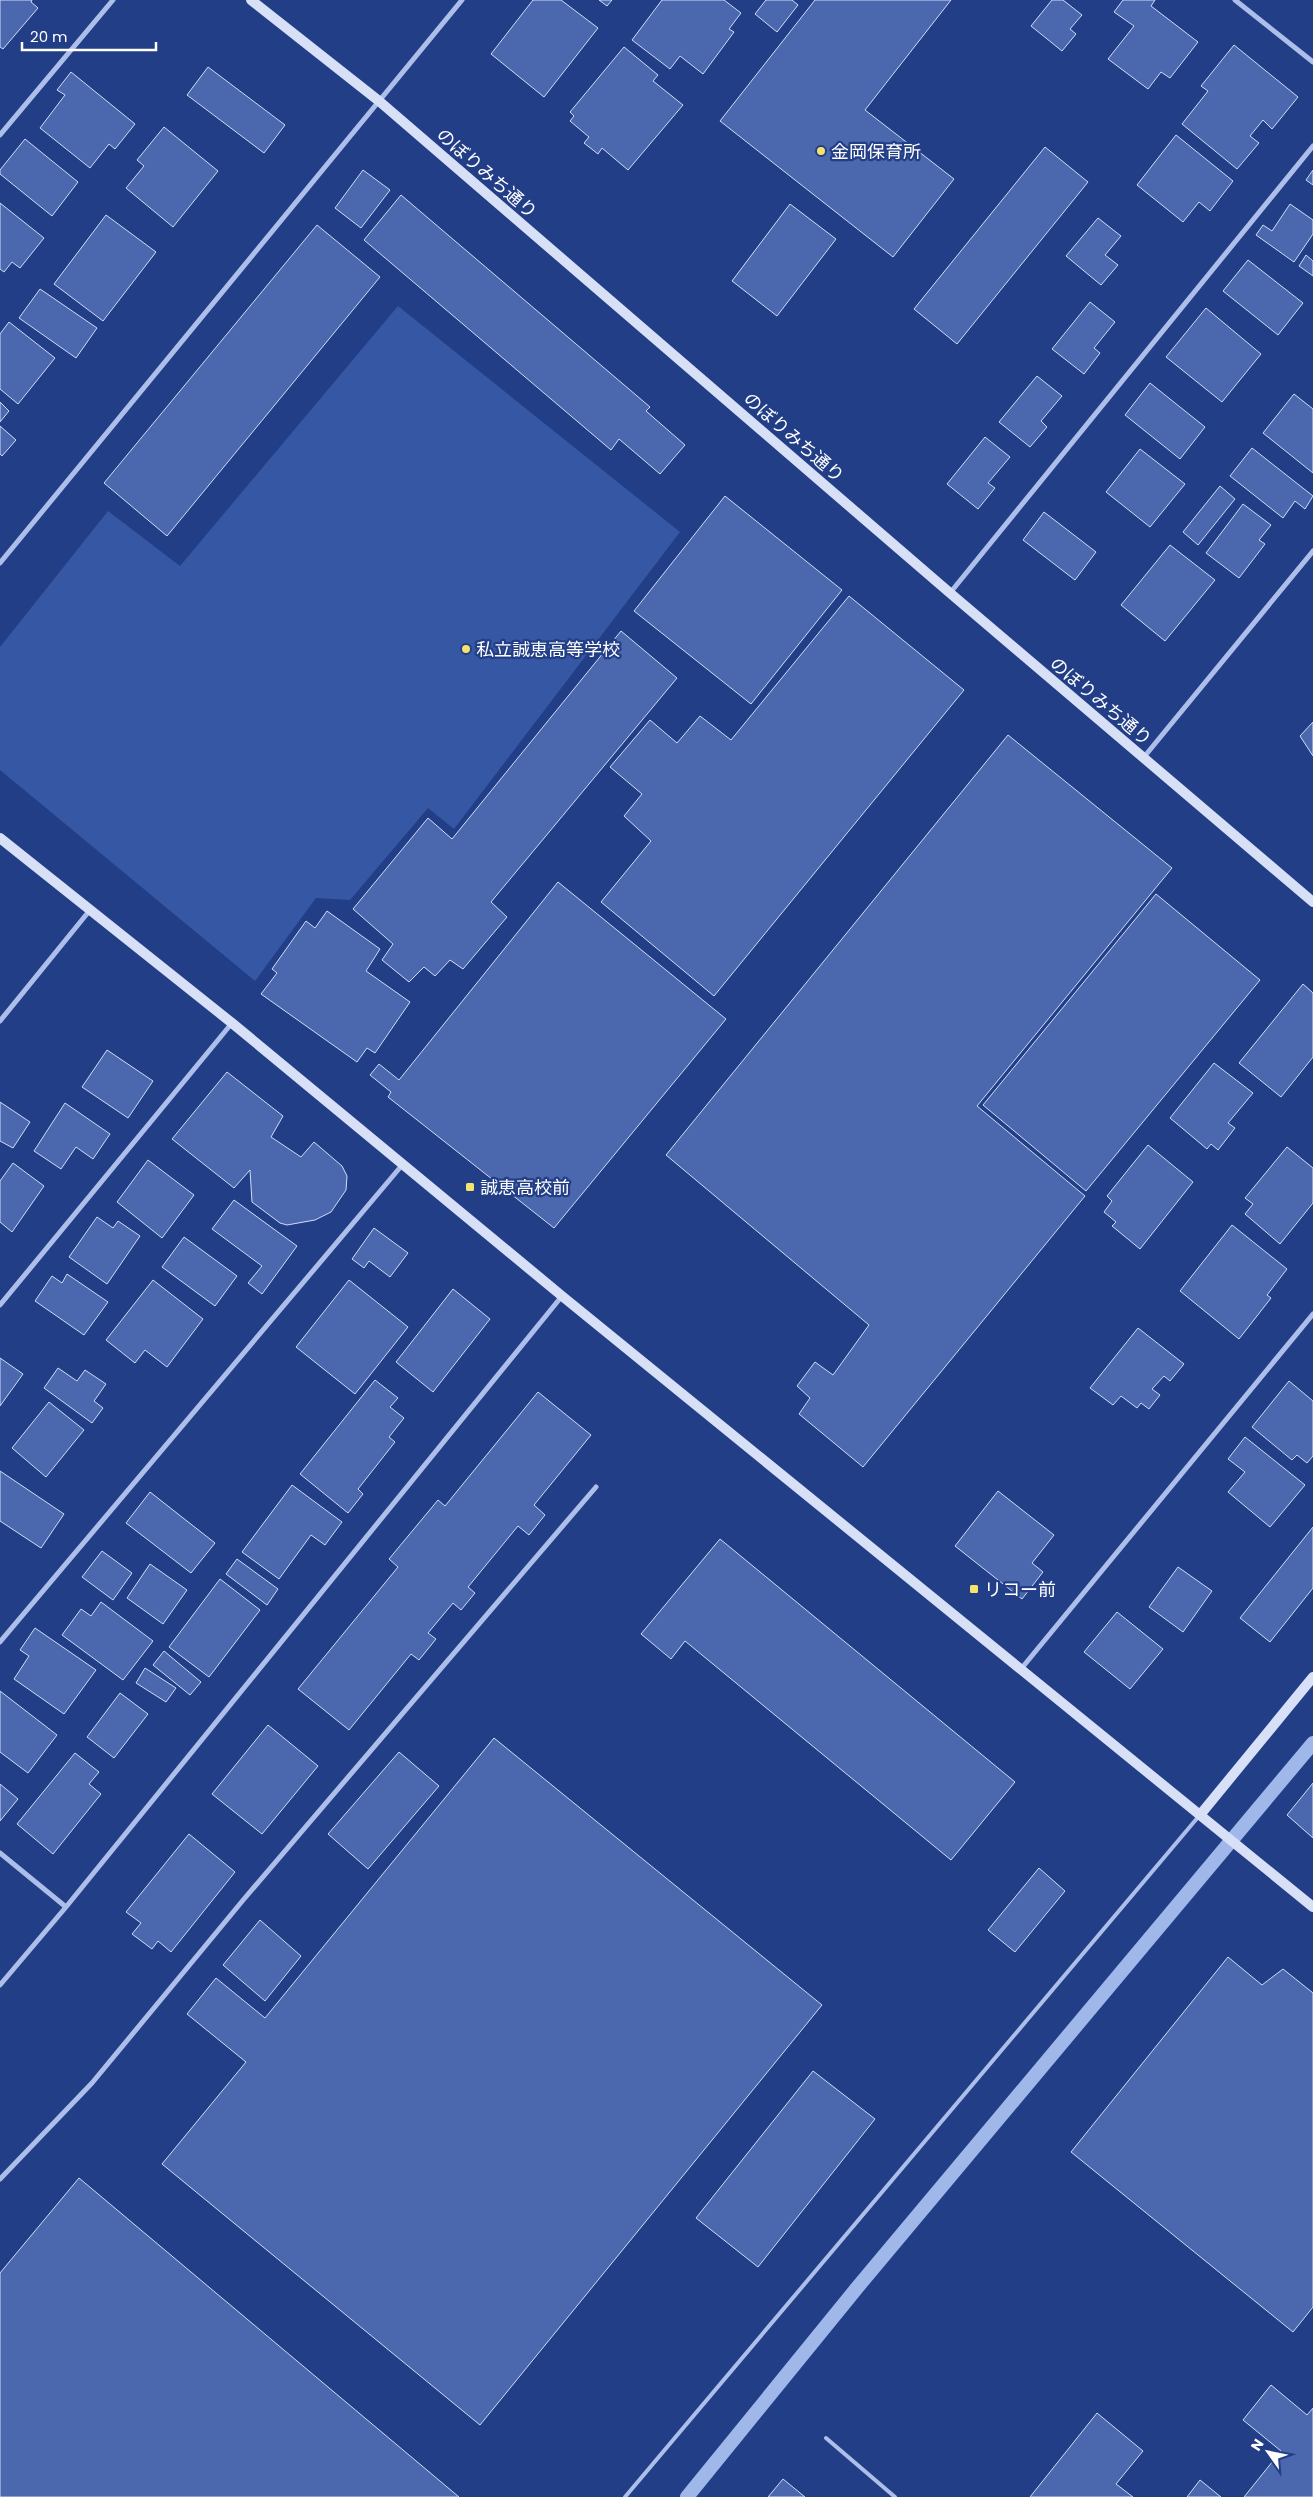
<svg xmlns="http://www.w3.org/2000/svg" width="1313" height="2497" viewBox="0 0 1313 2497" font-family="Poppins,'Noto Sans JP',sans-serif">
<rect width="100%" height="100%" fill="#223e86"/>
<path fill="#3657a3" d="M398 306 680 532 454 829 428 808 350 900 316 898 255 981 0 770V647L108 511 180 566Z"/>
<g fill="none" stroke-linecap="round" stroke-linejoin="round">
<path stroke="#a0b7ea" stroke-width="14" d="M687 2497 856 2289 1313 1743"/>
</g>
<path fill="#4b68ae" stroke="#d0dcf7" d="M0 0H32L31 2 38 8 3 49 0 47Z
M533 0H561L598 28 544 97 491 54Z
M599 0H612L607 6Z
M662 0H724L741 13 729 29 734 32 703 74 680 56 670 69 632 40Z
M766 0H792L798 5 777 32 755 14Z
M815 0H951L865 110 954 179 893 257 720 121Z
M1052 0H1063L1082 15 1070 29 1076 34 1062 51 1031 26Z
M1123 0H1155L1151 6 1198 42 1170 78 1161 72 1148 89 1108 59 1134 26 1114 12Z
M1234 45 1298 97 1272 129 1263 120 1250 136 1259 143 1237 169 1182 124 1208 91 1201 86Z
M624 47 658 75 653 81 683 105 628 170 602 148 598 154 584 143 589 137 570 121 574 116 570 112Z
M208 67 285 125 264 153 187 95Z
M71 72 135 124 115 149 109 144 90 168 40 128 65 95 57 90Z
M164 127 218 171 173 227 126 188 144 166 137 160Z
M1176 135 1233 181 1210 211 1199 202 1183 222 1137 185Z
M25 139 78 182 52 216 0 174V170Z
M1045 147 1088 182 957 344 914 309Z
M363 170 390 190 361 228 335 208Z
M1313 170V185L1306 180Z
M401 195 650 407 646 411 685 445 660 474 619 439 611 450 364 240Z
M0 203 44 238 20 268 12 262 4 272 0 269Z
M790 204 836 239 777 316 732 281Z
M1290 204 1313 220V234L1294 262 1256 235 1263 225 1272 231Z
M106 215 156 252 103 321 54 284Z
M1098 218 1121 236 1105 255 1118 265 1101 285 1066 256Z
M317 225 380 277 167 536 104 483Z
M1306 255 1313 261V276L1299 266Z
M1248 260 1303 303 1278 335 1223 291Z
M40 289 97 328 76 358 19 318Z
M1090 302 1115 322 1094 348 1100 353 1084 374 1052 349Z
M1206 308 1261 354 1222 402 1166 357Z
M9 322 55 358 18 404 0 389V334Z
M1037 376 1062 396 1041 421 1047 427 1030 447 999 422Z
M1150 383 1205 427 1180 459 1125 415Z
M1294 394 1313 409V473L1263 433Z
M0 402 9 411 0 422Z
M0 426 16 440 2 456 0 454Z
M985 437 1010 457 988 483 995 488 978 509 947 484Z
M1252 448 1313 496 1305 509 1295 501 1283 518 1230 476Z
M1140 449 1185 484 1150 527 1106 492Z
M1220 486 1235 499 1198 545 1183 532Z
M725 496 842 590 751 704 634 611Z
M1243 504 1271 525 1259 540 1265 544 1239 578 1206 553Z
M1044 512 1096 552 1075 580 1023 540Z
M1170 545 1215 580 1165 641 1121 605Z
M849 596 964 690 714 996 601 902 651 841 624 816 642 794 610 767 650 720 677 743 700 716 731 740Z
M621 631 677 678 491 902 507 917 463 969 450 960 435 976 424 967 409 982 382 960 393 944 353 909 428 818 452 839Z
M1313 722V756L1300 736Z
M1008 735 1172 868 977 1106 1085 1196 863 1467 799 1414 810 1398 797 1386 815 1362 833 1375 869 1325 666 1155Z
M558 882 726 1019 554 1228 388 1097 391 1092 370 1075 379 1064 399 1080Z
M1156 894 1260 980 1086 1191 983 1105Z
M327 911 380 949 366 971 410 1002 375 1053 367 1048 357 1062 261 994 277 973 272 969 306 921 315 928Z
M1303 984 1313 993V1057L1281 1097 1239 1063Z
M107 1050 153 1081 128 1118 82 1087Z
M1214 1063 1253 1093 1228 1123 1235 1128 1218 1150 1211 1144 1207 1149 1170 1118Z
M227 1072 283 1116 271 1137 301 1157 314 1142 342 1166 347 1176 346 1190 331 1212 315 1220 287 1225 280 1223 252 1202 250 1170 234 1188 172 1139Z
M0 1102 30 1122 13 1148 0 1141Z
M65 1103 110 1134 93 1159 76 1147 61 1169 34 1151Z
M1148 1145 1193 1182 1140 1249 1112 1226 1116 1222 1104 1212 1112 1201 1107 1196Z
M1287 1147 1313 1168V1203L1280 1244 1245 1214 1253 1204 1245 1198Z
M148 1160 194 1195 162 1238 117 1202Z
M13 1163 44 1186 12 1232 0 1222V1181Z
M234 1200 297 1246 262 1294 248 1283 262 1266 212 1229Z
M97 1217 113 1228 118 1221 140 1236 107 1284 69 1257Z
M1232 1225 1287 1269 1267 1295 1271 1298 1239 1339 1180 1291Z
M374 1228 408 1253 390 1277 369 1261 364 1268 352 1259Z
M184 1237 237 1276 215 1306 162 1267Z
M67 1274 108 1302 84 1335 35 1301 52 1276 62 1283Z
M153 1280 203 1319 167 1367 145 1350 135 1363 106 1340Z
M349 1280 408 1327 355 1394 296 1347Z
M453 1289 490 1319 433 1392 396 1362Z
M1138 1328 1184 1364 1170 1381 1164 1376 1152 1389 1160 1395 1149 1409 1141 1403 1137 1408 1121 1396 1113 1405 1090 1388Z
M0 1358 23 1374 0 1406Z
M58 1368 77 1381 85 1370 106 1384 94 1401 103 1408 92 1423 44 1388Z
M375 1380 398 1398 390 1407 404 1418 389 1437 395 1442 358 1489 363 1494 348 1513 300 1474Z
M1289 1381 1313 1401V1456L1307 1463 1297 1455 1292 1460 1252 1427Z
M538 1392 591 1435 534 1505 545 1515 529 1535 518 1526 468 1587 475 1593 461 1610 453 1603 428 1633 436 1639 419 1660 411 1654 349 1730 298 1689 398 1567 389 1559 438 1500 445 1506Z
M49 1402 84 1430 46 1477 12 1448Z
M1245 1437 1305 1485 1270 1527 1228 1492 1245 1472 1228 1459Z
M0 1471 64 1514 41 1548 0 1521Z
M292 1485 342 1522 325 1545 311 1535 279 1579 242 1552Z
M998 1491 1054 1535 1032 1563 1043 1572 1022 1599 955 1546Z
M150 1492 215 1543 191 1573 126 1523Z
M1313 1527V1588L1270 1642 1240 1618Z
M720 1539 1015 1782 951 1860 685 1641 671 1659 641 1634Z
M102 1551 132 1573 113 1600 82 1577Z
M237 1559 278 1589 267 1605 226 1574Z
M150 1564 187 1590 163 1624 127 1598Z
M1178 1567 1212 1591 1183 1632 1149 1607Z
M220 1579 260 1610 209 1677 169 1647Z
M101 1602 153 1641 123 1680 62 1635 81 1609 91 1616Z
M1117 1612 1163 1649 1130 1689 1084 1652Z
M35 1628 96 1670 64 1714 14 1679 29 1656 20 1650Z
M164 1651 201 1682 190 1695 153 1665Z
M145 1668 176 1688 166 1702 136 1683Z
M0 1691 57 1735 28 1773 0 1752Z
M120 1693 148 1714 114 1758 87 1737Z
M268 1725 318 1766 262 1834 212 1794Z
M494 1738 822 2005 480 2425 162 2164 246 2062 187 2014 216 1978 265 2018Z
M399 1752 439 1786 368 1869 328 1834Z
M75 1753 99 1772 89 1784 101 1794 53 1854 17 1824Z
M1313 1783V1838L1287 1815Z
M0 1784 18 1799 0 1821Z
M189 1834 235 1872 171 1952 158 1941 152 1949 132 1934 141 1923 126 1912Z
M1039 1868 1065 1891 1015 1952 988 1930Z
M260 1920 301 1956 265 2001 223 1965Z
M1228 1957 1262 1985 1283 1969 1313 1993V2307L1293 2332 1071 2152Z
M813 2071 875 2119 758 2267 696 2218Z
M79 2178 459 2497H0V2273Z
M1271 2385 1307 2415 1313 2408V2497H1244L1281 2451 1243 2420Z
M1097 2413 1143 2451 1116 2484 1133 2497H1030Z
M783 2479 805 2497H768Z
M1200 2480 1221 2497H1187Z"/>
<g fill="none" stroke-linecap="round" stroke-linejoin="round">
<path stroke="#acbee9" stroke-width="4" d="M826 2438 895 2497
M625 2497 1199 1816"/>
<path stroke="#acbee9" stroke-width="5" d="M1235 0 1313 62
M0 135 113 0
M0 563 462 0
M950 593 1313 146
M1144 757 1313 551
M0 1021 90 910
M0 1305 232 1023
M0 1642 403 1164
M1021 1669 1313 1314
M0 1853 66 1907
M0 1985 66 1907 562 1296
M0 2179 92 2083 244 1899 596 1487"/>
<path stroke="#d7e0f7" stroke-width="10" d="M251 0 379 101 950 593 1313 902
M0 838 232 1023 562 1296 1313 1907
M1200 1815 1313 1677"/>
</g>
<g fill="#f5e36e" stroke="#223e86" stroke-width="2">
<circle cx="821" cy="151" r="5"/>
<circle cx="466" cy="649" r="5"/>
<rect x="465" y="1182" width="10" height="10" rx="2.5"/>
<rect x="969" y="1584" width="10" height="10" rx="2.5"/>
</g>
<g text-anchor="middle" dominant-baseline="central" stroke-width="4.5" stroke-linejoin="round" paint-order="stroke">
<g font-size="18" fill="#fff" stroke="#223e86" text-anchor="start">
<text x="831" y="151">金岡保育所</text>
<text x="476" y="649">私立誠恵高等学校</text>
<text x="480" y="1187">誠恵高校前</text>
<text x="984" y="1589">リコー前</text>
</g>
<g font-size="18" fill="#fff" stroke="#223e86">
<text transform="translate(487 173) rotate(41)">のぼりみち通り</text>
<text transform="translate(794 437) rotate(41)">のぼりみち通り</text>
<text transform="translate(1101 701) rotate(40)">のぼりみち通り</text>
</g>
</g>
<g transform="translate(1268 2452) rotate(303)" stroke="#223e86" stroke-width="4" paint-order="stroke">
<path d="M0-4L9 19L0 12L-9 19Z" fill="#ffffff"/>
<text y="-8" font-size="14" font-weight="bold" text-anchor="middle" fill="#ffffff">N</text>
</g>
<path d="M22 42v8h134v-8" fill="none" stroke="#ffffff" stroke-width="2.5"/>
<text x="30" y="42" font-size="15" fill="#ffffff" stroke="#223e86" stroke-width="4" paint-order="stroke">20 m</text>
</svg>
